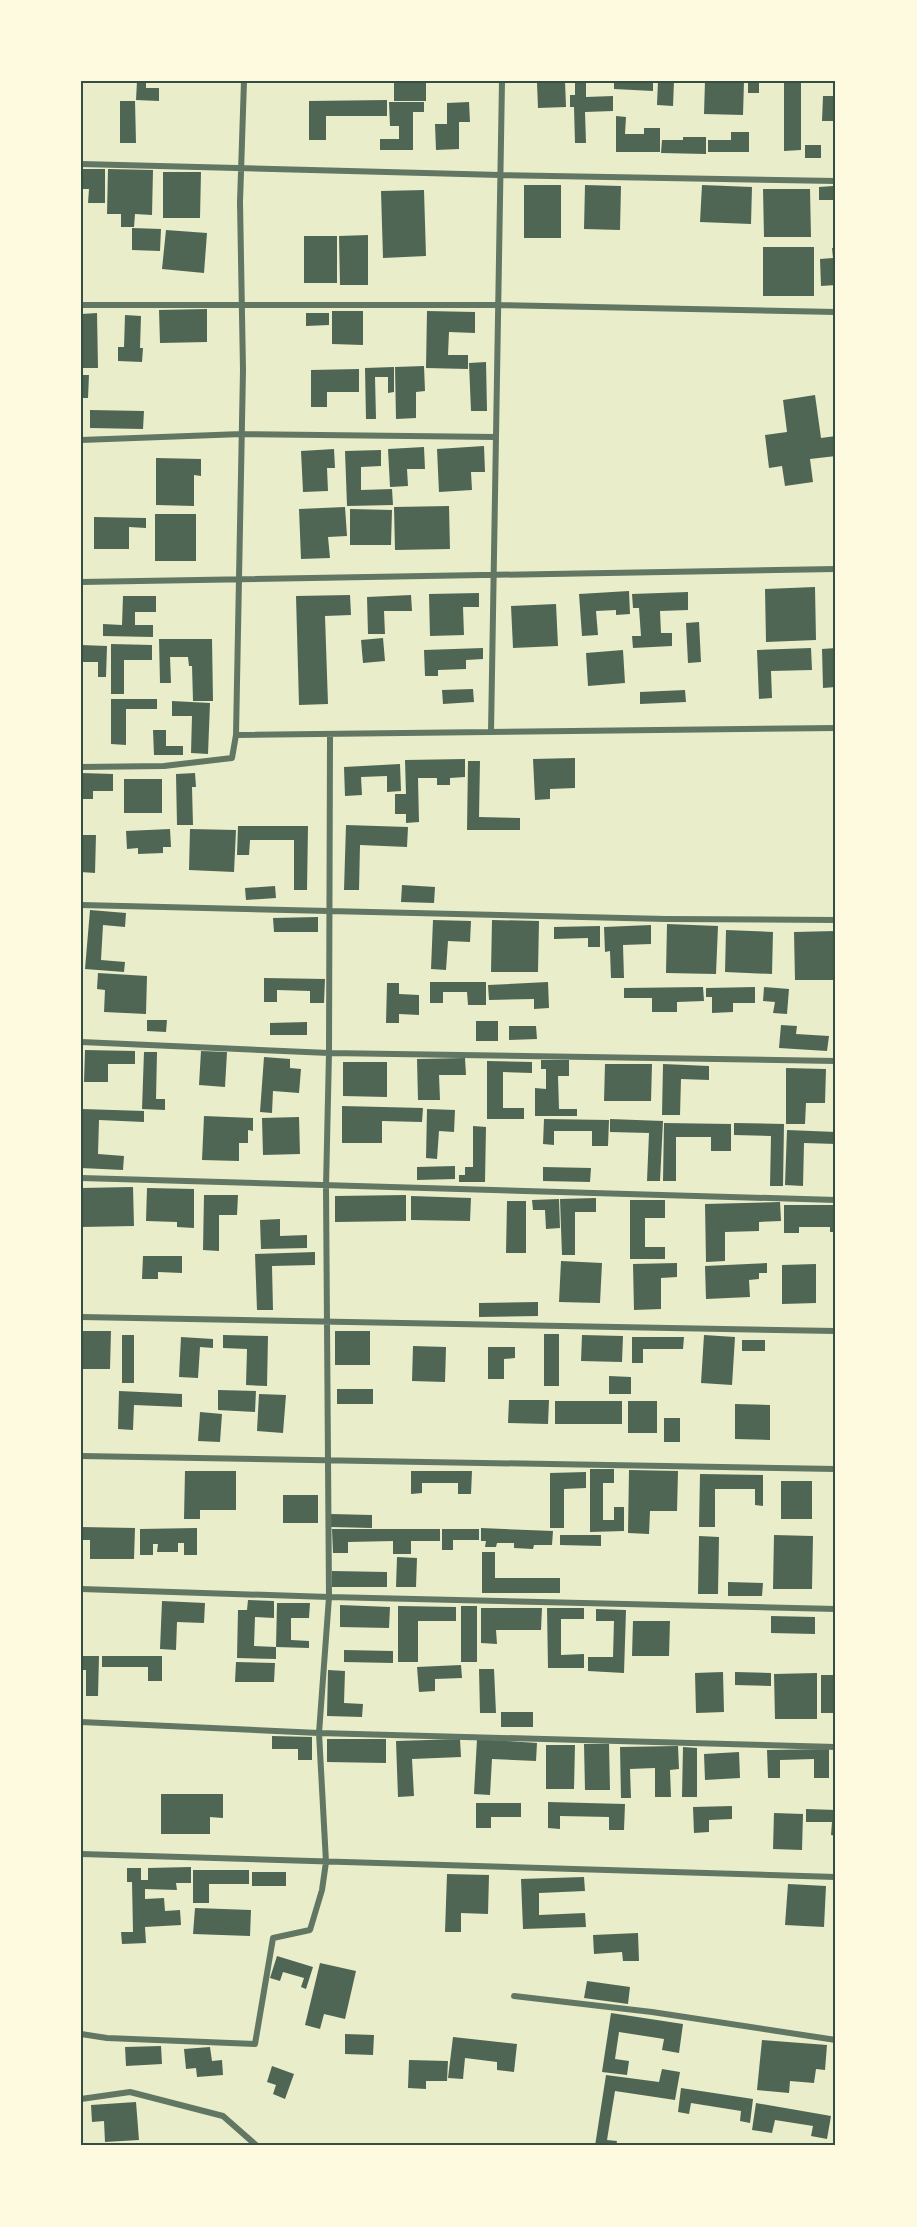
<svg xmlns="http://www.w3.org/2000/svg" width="917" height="2227" viewBox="0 0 917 2227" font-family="'Roboto Condensed',sans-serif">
<rect width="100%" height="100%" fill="#e9edc9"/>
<path fill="#4f6655" d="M137 81H146V88H159V101L136 100Z
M394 81H426V101H394Z
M549 81H565L566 107 538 108 537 83Z
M575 81H586V97L613 96V111L585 112 586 143H575L574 107H570V95H575Z
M614 81H653V91L614 89Z
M658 81H674L673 106 657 105Z
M705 81H744L743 115 704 114Z
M748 81H759V93H748Z
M784 81H801V150L784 151Z
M823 96H836V121H822Z
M387 100V116H326V140H309V101Z
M120 101H135L136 143H120Z
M389 102H424V112H413V150H380V139H399V126H390Z
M469 102 470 122H459V149L436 150 435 124H447V103Z
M616 116 626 117 625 134H644V128H660V152H616Z
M731 132H749V152H708V140H731Z
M683 137H706V154L661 153 662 140H683Z
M805 145H821V158H805Z
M81 169H105V203H88L89 189H81Z
M108 169 153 170 152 215 135 214 134 227H121V214H107Z
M163 172H201L200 218H163Z
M524 185H561V238H524Z
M585 185 621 186 620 230 584 229Z
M702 185 752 187 751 224 700 222Z
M833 186V200H819V187Z
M763 189H810L811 237H764Z
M424 190 426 256 383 258 381 191Z
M132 228 161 229 160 251 132 250Z
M166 230 207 233 204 273 162 269Z
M368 235V285H340L339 236Z
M304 236H337V283H304Z
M763 247H814V296H763Z
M832 248H836V285L821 286 820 259 833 258Z
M207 309V342L160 343 159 310Z
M332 311H363V345L332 344Z
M427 311 475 312V333L449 332 448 355H468V369L426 368Z
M97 313 98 368H81V314Z
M306 313H329V325L306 326Z
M125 315 141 316 140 348H143L142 362 118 361V347H124Z
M486 362 487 411H471L469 363Z
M424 366 425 391 416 392V418L396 419 395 367Z
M394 367V392L388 393V377H375L376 419H366L365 368Z
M359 369V392H327V407H311V370Z
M81 375H89L88 398H81Z
M815 395 821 438 836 436V456L810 459 813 482 785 486 782 466 769 468 765 435 787 432 783 400Z
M90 410 144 411 143 429 90 428Z
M484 446 485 472H471L472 490 439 492 437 449Z
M424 447 425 469H407L408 486 390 487 388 449Z
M334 449 335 468H327L328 491 303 492 301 451Z
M381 450V466L361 467V490L392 489 393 505 347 506 345 451Z
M156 458 201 459V476L194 475V506L156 505Z
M449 506 450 549 395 550 394 507Z
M345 507 347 536 328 537 330 558 301 559 299 509Z
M350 509 392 510 391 545H350Z
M155 514H196V561H155Z
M94 517 146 518V528L129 527V549H94Z
M815 587 816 640 766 642 765 589Z
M629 591 630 614 616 615V610L596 611 598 635 582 636 579 594Z
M688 592V610L660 611 661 633H672V646L633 648 632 636H641L639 608H633L632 594Z
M479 593V607H463L464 635 430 636 429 594Z
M350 595 351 615 325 616 328 704 299 705 296 596Z
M411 595 412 611H384L385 634H368L367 597Z
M123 596H156V612H135V625H153V637L103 636V624L122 625Z
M556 604 558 646 513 648 511 606Z
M699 622 701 662 688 663 686 623Z
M383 638 385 661 363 663 361 640Z
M159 639H212L213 701H193L192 666H189L188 657H170L171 683H160Z
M111 644 152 645V660H124V694H111Z
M81 645 107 646 106 677H98V662H81Z
M483 648V659L466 660V669L438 670V676H425L424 650Z
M811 648 812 670 771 671 772 698 759 699 757 650Z
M836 648V687L823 688 822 649Z
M623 650 625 683 588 686 586 653Z
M473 689 474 702 443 704 442 690Z
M685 690 686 702 640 704V692Z
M111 699H157V709H126V745L111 744Z
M172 701 210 703 208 754 191 753 192 716H172Z
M153 730H166V746H183V755H154Z
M575 758V788L550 789V799L535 800 533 759Z
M465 759V777L450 778V785H437V778H418L419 822 406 823V814H395V794H406L405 760Z
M468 761H480L479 817 520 818V830H467Z
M400 764 401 791 387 792V776L361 777 362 795 345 796 344 767Z
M81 773 113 774V791H93V799H81Z
M195 773 196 787H192L193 825H177L176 774Z
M124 779H162V813H124Z
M346 825 408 827 407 847 360 845 359 890H344Z
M238 826H308L307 890H294V840H250L249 855H237Z
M170 829 171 847H163V853L138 854V848L127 849 126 831Z
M190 829 236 830 234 872 189 870Z
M81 835H96L95 873 81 872Z
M402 885 435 887 434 903 401 902Z
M275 886 276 898 246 900 245 888Z
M90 910 126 913 125 927 103 925 101 960 125 962 124 972 85 969Z
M318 917V932H274L273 918Z
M433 920 471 921 470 942 448 941 446 970 431 969Z
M492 920 539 921 538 972H491Z
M667 924 718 926 716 974 666 973Z
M651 925V944L623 945 624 978H611L610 951 605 952 604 927Z
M600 926V947H588V938L554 939V927Z
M726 930 773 932 772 974 725 972Z
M836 931V980H795L794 932Z
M98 973 147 976 146 1014 104 1012 105 990 97 989Z
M264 978 325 979 324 1003H310V991L277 990V1002H264Z
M430 982H486V1005H468L467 992H443V1003H430Z
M548 982 549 1008 534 1009V999L489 1000 488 985Z
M387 983H399V994L419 995V1015L399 1014V1023H386Z
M703 987 704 1001 677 1002V1012H652V998H624V988Z
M755 987V1003H733V1012L712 1013V997H706V988Z
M764 987 789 989 787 1014 773 1013 775 1002 763 1001Z
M147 1020H167L166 1032 147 1031Z
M476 1021H498V1041H476Z
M307 1022V1035H270V1023Z
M781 1025 797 1026 796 1034 829 1036 827 1051 779 1048Z
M509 1026H536L537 1039 509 1040Z
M85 1050 135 1051V1064H108V1082H84Z
M201 1051 227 1052 225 1087 199 1085Z
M144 1052H157L156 1099H165V1110L142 1109Z
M264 1057 290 1059V1068L301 1069 299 1093 273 1091 272 1113 260 1112Z
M465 1058 466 1075H439L440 1100H418L417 1059Z
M541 1060H569V1076H558L559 1109H577V1116H535V1088L546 1089V1069H541Z
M487 1061 532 1062V1073L503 1072V1108H524V1119H487Z
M343 1062H387V1097L343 1096Z
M605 1064H652L651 1101H604Z
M663 1064 709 1066V1080L681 1079 680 1115H662Z
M786 1068 826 1069 825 1103H806L805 1124H786Z
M342 1106 423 1108 422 1122 382 1121V1143H342Z
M82 1109 144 1111V1122L99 1120 98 1154 124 1156 123 1170 81 1168Z
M427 1109 455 1110 454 1132 439 1131 437 1159 426 1158Z
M204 1116 253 1118V1131L248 1130V1143H239V1161L202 1160Z
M299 1117 300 1154 263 1155 262 1118Z
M544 1119 609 1120 608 1146H592V1131H554V1145L543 1144Z
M610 1119 663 1121 660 1181H647L649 1133 610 1132Z
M664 1123 731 1124V1151H711V1137H676V1181H663Z
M734 1123 784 1124 783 1186H770L771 1136 734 1135Z
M473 1126 486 1127 485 1182H459V1175H465V1167H473Z
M787 1130 836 1132V1144L804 1143 803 1186 785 1185Z
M455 1166V1179L417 1180V1167Z
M543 1167 591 1168 590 1182 543 1181Z
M133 1187 134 1226 81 1227V1188Z
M147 1188 194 1189V1228L177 1227V1222L146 1221Z
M204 1195H238L237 1215H219V1251L203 1250Z
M406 1195V1221L335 1222V1196Z
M411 1196 471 1198 470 1221 411 1220Z
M596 1198V1212H575V1255H562L560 1199Z
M559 1199 560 1228 546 1229 545 1210H533L532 1200Z
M630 1200H665V1218H645V1247H665V1259H630Z
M507 1201H526V1253H506Z
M780 1202 781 1221 759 1222V1231L725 1232V1261L706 1262 705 1204Z
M784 1205H836V1232H830V1227H799V1233H784Z
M280 1219V1236L307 1235V1248L261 1249 260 1220Z
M315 1252V1265L272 1266 273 1310H257L255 1254Z
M143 1256H182V1273L158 1272V1279H142Z
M561 1261 602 1263 600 1303 559 1302Z
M677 1263V1277L661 1278V1309L634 1310 633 1264Z
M767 1263V1273H759V1279L749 1280 750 1297 706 1299 705 1266Z
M816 1264V1303L782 1304V1265Z
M538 1302V1316L479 1317V1303Z
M81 1331H111L110 1369H81Z
M335 1331H370V1365H335Z
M544 1334H559V1386H544Z
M122 1335H134V1383H122Z
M223 1335 268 1336 267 1386 246 1385 247 1349 223 1348Z
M582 1335 623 1336 622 1362 581 1361Z
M704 1335 735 1337 732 1385 701 1383Z
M181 1337 213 1339V1348L200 1347 198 1378 179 1377Z
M632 1337H684L683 1349H643V1363H632Z
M742 1340H765V1351H742Z
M413 1346 446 1347 445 1382 412 1381Z
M488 1347H515V1358L504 1359V1379H488Z
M609 1376 631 1377V1394H609Z
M337 1389H373V1404H337Z
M218 1390 256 1391 255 1412 218 1410Z
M119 1391 182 1394V1407L134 1405 133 1430 118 1429Z
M259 1394 286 1395 283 1433 257 1431Z
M509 1400H549L548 1424 508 1423Z
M555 1401H622V1424H555Z
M628 1401H657V1433H628Z
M735 1404 770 1405V1440L735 1439Z
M200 1412 222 1414 220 1442 198 1441Z
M664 1418H680V1442H664Z
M590 1469H614V1483H603V1520H614V1507H624V1531L590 1532Z
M629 1470 678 1471 677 1511H650L649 1534 628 1533Z
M185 1471H236V1510H200V1519H184Z
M411 1471H472L471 1494H458V1483H422V1493L411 1494Z
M586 1472V1488L564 1489V1528H550V1473Z
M700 1474 763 1475V1506L755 1505V1489H715V1527H699Z
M781 1481H812V1519H781Z
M283 1495H318V1523H283Z
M331 1514 372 1515V1528L331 1527Z
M81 1527 135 1528 134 1559H90V1540H81Z
M197 1528V1555H184V1543H178V1552H157L158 1544H153V1555H140V1529Z
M481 1528 553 1531 552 1545H534L533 1549 514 1548V1543H497L496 1547H485L486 1541H481Z
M332 1529H440V1541H411V1554H393V1541L348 1542V1553H333Z
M442 1529H479V1540H453V1550H442Z
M560 1535H601V1546L560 1545Z
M774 1535 813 1536 812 1589H773Z
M699 1536 719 1537 718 1594H698Z
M482 1552H495V1578H560V1593H482Z
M397 1557 417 1558 416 1587H396Z
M332 1571 387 1572V1587H332Z
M728 1582 763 1583 762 1596H728Z
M248 1600 274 1601V1618L255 1617 254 1646 276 1647V1659L237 1658 238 1610H247Z
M162 1601 205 1603 204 1623 177 1622 176 1650 160 1649Z
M277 1603H310L309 1618H291V1640L309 1641V1648L276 1647Z
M340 1605 390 1607 389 1628 340 1627Z
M398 1606 456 1607V1621H418V1662H398Z
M461 1606H477V1662H461Z
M481 1608H542L541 1630H496L497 1644 481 1643Z
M547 1608H584V1619H561V1655L584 1654V1668H548Z
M596 1609 626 1610 624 1673 588 1671V1657H613L614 1621H596Z
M771 1616 815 1617V1634L771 1633Z
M633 1621H670L669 1656H632Z
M344 1650 393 1651V1663L344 1662Z
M81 1656H99L98 1696H86V1670H81Z
M102 1656H162V1681H148V1667H102Z
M236 1662 275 1663 274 1682H235Z
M461 1665 462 1678 435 1679V1691L419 1692 417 1667Z
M479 1669H494L496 1713H480Z
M328 1670 345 1671 344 1703 363 1704 362 1717 327 1716Z
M723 1672 724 1712 696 1713 695 1673Z
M735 1672 771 1673V1686L735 1685Z
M817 1673V1719H775L774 1674Z
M821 1675H836V1713H821Z
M501 1712H533V1727H501Z
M272 1736 312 1737V1760H298V1749H272Z
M327 1739H386V1763L327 1762Z
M460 1739 461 1757 412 1759 414 1796 398 1797 396 1741Z
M477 1739 537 1743 536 1761 492 1759 490 1795 474 1794Z
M584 1744H609L610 1790H585Z
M546 1745H575L574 1789H546Z
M678 1746 679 1769 670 1770 671 1797H655V1768L630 1769 631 1798H621L620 1747Z
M683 1747 697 1748V1797H682Z
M829 1749V1778H814V1759L780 1760V1778H768L767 1750Z
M739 1752 740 1778 705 1780 704 1754Z
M161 1794H223V1818L210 1817V1834H161Z
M548 1802 625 1804 624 1830H609V1817L560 1816V1829L548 1828Z
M476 1803H521V1817H491V1828H476Z
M732 1806V1819L709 1820V1832L694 1833 693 1807Z
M806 1809 836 1810V1836L831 1835 832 1822H806Z
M774 1813 803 1814 802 1850 773 1849Z
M191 1867V1883H176L177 1890 145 1889V1899L164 1898 165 1911 180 1910 181 1925 145 1927 146 1943 122 1944 121 1932H133L132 1882H127V1868H141V1880H148V1868Z
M193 1870H249V1884H209V1903H193Z
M252 1872H286V1886H252Z
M447 1874 489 1875 488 1914 461 1913V1932H445Z
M584 1877 585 1891 539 1893V1915L585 1913 586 1927 523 1929 521 1879Z
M788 1884 826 1886 824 1927 785 1925Z
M195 1908 251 1910 250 1936 193 1934Z
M638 1933 639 1961H623L622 1952 594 1954 593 1935Z
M277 1956 313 1967 306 1989 301 1987 304 1978 283 1972 280 1981 270 1978Z
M320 1963 356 1971 345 2019 324 2014 320 2029 305 2025Z
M587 1981 630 1987 628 2004 584 1998Z
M611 2013 683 2024 679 2053 662 2050 664 2039 619 2032 615 2059 629 2061 627 2075 602 2072Z
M345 2034 374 2035 373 2055 345 2054Z
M453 2037 517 2044 514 2072 497 2070V2062L465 2058 463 2079 448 2078Z
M762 2040 827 2045 825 2070 816 2069 814 2083 790 2081 789 2093 757 2090Z
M161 2046 162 2064 126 2066 125 2047Z
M210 2047 212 2061 222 2060 223 2075 197 2077 196 2068 186 2069 184 2049Z
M409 2060 448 2061 447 2081H426V2089L408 2088Z
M272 2066 294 2074 285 2099 273 2094 276 2085 267 2082Z
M662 2069 680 2072 675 2100 615 2091 607 2140 617 2141 616 2146H595L606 2075 659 2082Z
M681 2088 753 2099 750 2123 740 2121 741 2111 691 2103 689 2114 678 2112Z
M136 2102 139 2140 105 2142 104 2121 92 2122 91 2105Z
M756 2103 831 2116 827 2139 811 2136 813 2126 775 2120 772 2133 752 2130Z"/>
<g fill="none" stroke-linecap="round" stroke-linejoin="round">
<path stroke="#617663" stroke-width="6" d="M81 164 500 175 836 181
M81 305H498L836 312
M81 440 242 434 496 437
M81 582 836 569
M491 732 502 81
M236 735 836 728
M81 767 164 766 232 758 236 735 243 370 240 202 244 81
M81 905 666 919 836 920
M81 1042 329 1053 836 1061
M81 1178 836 1200
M81 1317 836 1331
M81 1456 836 1469
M81 1589 329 1597 836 1609
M81 1722 319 1733 836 1747
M81 1854 836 1877
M514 1996 652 2012 836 2040
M81 2034 107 2038 255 2044 273 1938 310 1930 322 1890 326 1862 319 1733 329 1597 326 1187 329 1053 330 736
M81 2099 130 2092 223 2116 257 2146"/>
</g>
<rect width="917" height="2227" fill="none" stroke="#fefae0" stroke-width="165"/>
<rect x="82" y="82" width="752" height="2062" fill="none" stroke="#344e41" stroke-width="2"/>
</svg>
